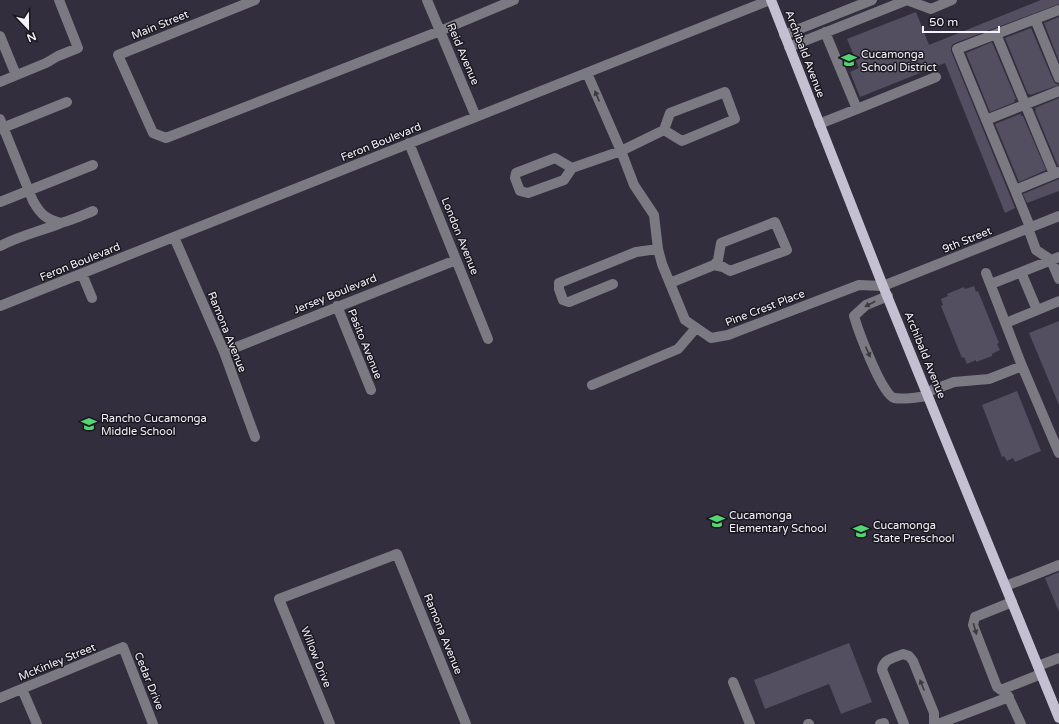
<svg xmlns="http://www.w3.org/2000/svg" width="1059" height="724" viewBox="0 0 1059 724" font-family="'Varela Round',sans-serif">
<rect width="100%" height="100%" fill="#332e3d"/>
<path fill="#544f60" d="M1041 0H1059V4L955 43 952 45 951 48V51L1015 208 1005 213 945 63 860 97 850 72 859 68 847 39 916 12 929 45Z
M1059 17V61L1044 23Z
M1031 28 1053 80 1055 83 1059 85 1030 95V94H1028L1005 38Z
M992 42 1016 99 1014 100 1015 102 990 112 966 53Z
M1059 98V166H1058L1035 111 1036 110 1035 108Z
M1020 114H1021V116H1023L1046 170 1019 182 995 124Z
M1059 179V191L1027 203 1023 194Z
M974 286 976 292 978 291 999 343 997 344 1000 350 992 354V356L976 362V360L967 364 964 357 962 358 941 306 943 305 941 299 948 296 947 294 964 287 965 289Z
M1059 321V405L1029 333Z
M1017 391 1041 451 1015 462 1013 458 1007 461 1004 456 1002 457 982 405Z
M1059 572V612L1045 578Z
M849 643 872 702 841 714 829 684 765 709 754 680Z"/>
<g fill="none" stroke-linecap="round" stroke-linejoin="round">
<path stroke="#7b7981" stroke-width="10" d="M255 0 118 55 153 133 166 138 440 31 514 0
M427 0 476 117
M1035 19 1059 78
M996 34 1054 174
M784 35 872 0
M0 36 16 75
M789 47 907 0 931 9 952 0
M587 73 621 151 634 185 654 215 658 249 662 264 685 320 711 338 728 335 859 285 883 286 1059 216
M0 82 46 63 58 56 78 48 59 0
M857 109 936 77
M0 119 33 201C41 215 46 219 61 223
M986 120 1059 91
M819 124 857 109 825 32
M0 129 67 102
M409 143 488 339
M572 168 555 158 516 173 515 178 520 191 528 193 564 180 572 168 621 151 664 130 682 141 735 119 725 92 670 113 664 130
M1015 190 957 49 1059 10
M0 202 93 165
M1030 227 1015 190 1059 172
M1028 228 1036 250 1051 260 1059 279
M174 237 224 352 255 437
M0 246C19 236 41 231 61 223 72 220 83 215 93 211
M1021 272 1037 310
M986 273 1022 366 1059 453
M82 274 92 298
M670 283 714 265 723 267 730 271 787 250 775 222 721 243 718 260 714 265
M613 284 569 302 563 300 559 289V283L636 252 658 249
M991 284 1059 257
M888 296 866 305 854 316C858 330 882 395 894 398 905 400 918 397 928 396
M0 306 770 0
M337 306 371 390
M1006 323 1059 301
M224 352 456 260
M592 385 678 349 696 328
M927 392 954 382 989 379 1022 366
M1006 586 1059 565
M1012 602 975 617 973 625 997 687 1001 690 1041 674
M1038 666 1059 658
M733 682 750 724
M22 689 37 724
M1006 692 1021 724
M0 698 123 647 153 724
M330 724 279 599 397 554 466 724
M808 724H809
M880 724 884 723
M904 724 882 670C883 659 894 658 903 654L909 656 913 661 934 713V724
M938 724 1009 697"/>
<path stroke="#c5c0d1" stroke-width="10" d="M771 0 883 286 1059 718"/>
</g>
<defs><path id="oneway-solid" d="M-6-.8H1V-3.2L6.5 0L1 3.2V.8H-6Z"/></defs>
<g fill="#3c3a41">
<use href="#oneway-solid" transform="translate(597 96) rotate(-113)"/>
<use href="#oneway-solid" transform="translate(870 304) rotate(153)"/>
<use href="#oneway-solid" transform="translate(868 352) rotate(66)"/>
<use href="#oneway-solid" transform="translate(975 629) rotate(74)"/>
<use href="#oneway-solid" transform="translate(922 685) rotate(-112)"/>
</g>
<defs>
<symbol id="school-bare" viewBox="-9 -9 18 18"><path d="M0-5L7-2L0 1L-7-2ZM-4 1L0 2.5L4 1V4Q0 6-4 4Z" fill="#52d673" stroke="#1a181f" stroke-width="2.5" paint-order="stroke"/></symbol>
</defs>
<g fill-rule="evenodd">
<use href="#school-bare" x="838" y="49" width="22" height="22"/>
<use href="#school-bare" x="78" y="413" width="22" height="22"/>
<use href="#school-bare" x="706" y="510" width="22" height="22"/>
<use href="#school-bare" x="850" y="520" width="22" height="22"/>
</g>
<g text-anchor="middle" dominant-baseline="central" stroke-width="3" stroke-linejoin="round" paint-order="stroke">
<g font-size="11" fill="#f5f2fc" stroke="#1a181f">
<text transform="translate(160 25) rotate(-22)">Main Street</text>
<text transform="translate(463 54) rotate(67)">Reid Avenue</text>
<text transform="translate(805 54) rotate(69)">Archibald Avenue</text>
<text transform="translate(381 142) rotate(-22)">Feron Boulevard</text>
<text transform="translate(460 236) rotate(68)">London Avenue</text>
<text transform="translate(967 240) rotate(-22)">9th Street</text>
<text transform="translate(80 262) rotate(-22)">Feron Boulevard</text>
<text transform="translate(335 294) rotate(-22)">Jersey Boulevard</text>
<text transform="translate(765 308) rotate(-21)">Pine Crest Place</text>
<text transform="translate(227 332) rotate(68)">Ramona Avenue</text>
<text transform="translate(365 344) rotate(68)">Pasito Avenue</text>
<text transform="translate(925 355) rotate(68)">Archibald Avenue</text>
<text transform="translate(443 634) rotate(68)">Ramona Avenue</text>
<text transform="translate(316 657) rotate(68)">Willow Drive</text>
<text transform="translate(57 662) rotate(-22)">McKinley Street</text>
<text transform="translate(149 681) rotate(68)">Cedar Drive</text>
</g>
<g font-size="11" fill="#f5f2fc" stroke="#1a181f" text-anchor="start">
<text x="861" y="54">Cucamonga<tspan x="861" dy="13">School District</tspan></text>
<text x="101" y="418">Rancho Cucamonga<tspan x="101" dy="13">Middle School</tspan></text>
<text x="729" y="515">Cucamonga<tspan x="729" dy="13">Elementary School</tspan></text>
<text x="873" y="525">Cucamonga<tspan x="873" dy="13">State Preschool</tspan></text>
</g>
</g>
<g transform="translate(28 28) rotate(158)" stroke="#1a181f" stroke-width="3" paint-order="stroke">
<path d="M0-3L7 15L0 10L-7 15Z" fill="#f5f2fc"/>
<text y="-6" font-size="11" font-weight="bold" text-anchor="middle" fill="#f5f2fc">N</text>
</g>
<path d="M923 26v6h76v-6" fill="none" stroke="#f5f2fc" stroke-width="2"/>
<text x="929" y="26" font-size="12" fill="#f5f2fc" stroke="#1a181f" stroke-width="3" paint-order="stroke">50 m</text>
</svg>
